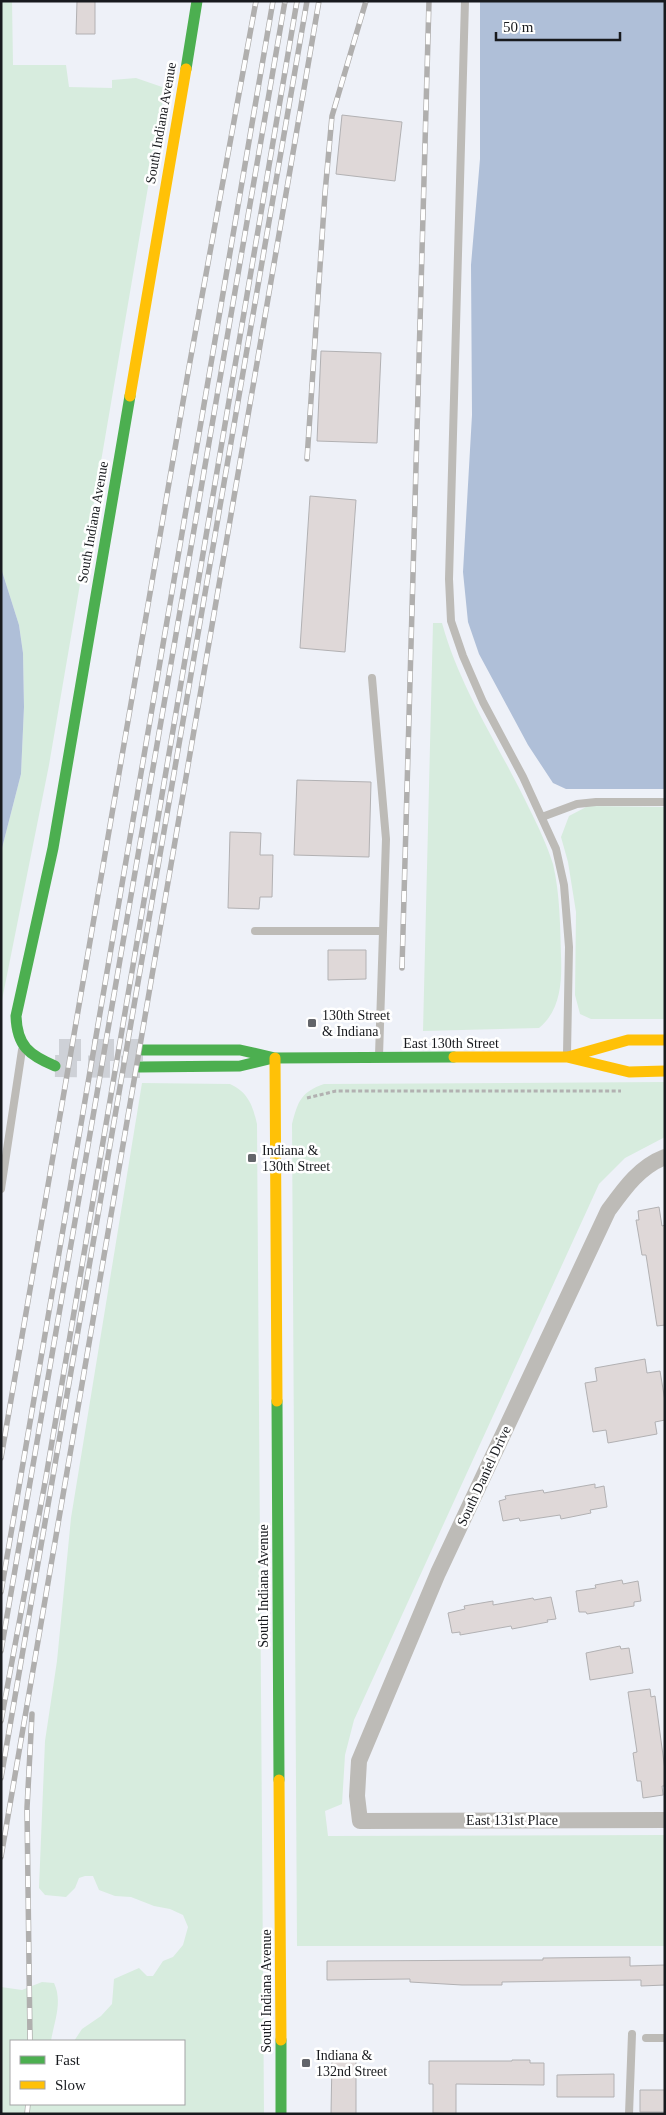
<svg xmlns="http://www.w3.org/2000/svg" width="666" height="2115" viewBox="0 0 666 2115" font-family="'Times New Roman',serif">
<rect width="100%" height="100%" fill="#eef1f8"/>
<path fill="#d7ecde" d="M1 1H12L13 65H66L69 87 112 88V80L136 78 165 88 49 765 1 1005V852L21 774 24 707 23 653 19 625 1 568Z
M433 623H442C460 689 500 747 529 808 538 826 547 845 553 864 560 894 560 925 561 955 562 981 561 1010 539 1028L423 1031Z
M588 806 665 807V1019H591L580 1014 575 995 576 912 568 862 561 837 569 816Z
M665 1082V1137L625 1158 599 1184 354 1720 345 1755 342 1804 325 1811 328 1836 665 1835V1946H297L292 1124C298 1101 301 1092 324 1084Z
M142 1083 230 1084C248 1092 253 1106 257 1124L264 2114H1V1987L22 1990 42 1982 54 1983C63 2002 54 2022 51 2041H11V2104H184V2041H74L82 2029 101 2016 112 2004 114 1979 139 1968 147 1976H153L163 1961 173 1957 183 1945 188 1927 183 1915 170 1909 154 1906 131 1897 115 1896 99 1890 93 1876H85L79 1878 75 1888 66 1897 45 1895 39 1888 45 1741 57 1661 71 1518Z"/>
<path fill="#afbfd8" d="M480 1H665V789H566L553 783 528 745 479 654 468 622 463 572 472 415 471 265 480 159Z
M1 568 19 625 23 653 24 707 21 774 1 852Z"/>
<path fill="#dfd8d8" stroke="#b2b1b3" d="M77 1H95V34H76Z
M342 115 402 122 395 181 336 174Z
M321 351 381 353 377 443 317 441Z
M310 496 356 500 345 652 300 648Z
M297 780 371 782 369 857 294 855Z
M230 832 261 833 260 855H273L272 897H260L259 909 228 908Z
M328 950H366V979L328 980Z
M659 1207 662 1226 665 1225V1325L657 1326 646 1255H642L636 1220H639L638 1211Z
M645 1359 647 1373 660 1371 665 1401V1420L655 1422 657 1434 608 1443 606 1430 593 1432 585 1383 597 1381 595 1368Z
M595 1484V1488L604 1486 607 1507 590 1510 591 1513 561 1519 560 1515 520 1521 519 1518 503 1521 499 1501 506 1499 505 1496 543 1490 544 1493Z
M622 1580 623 1584 638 1581 641 1601 634 1602V1606L587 1614 586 1612H579L576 1591 596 1588 595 1585Z
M551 1597 556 1619 547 1620 548 1622 512 1629 511 1626 460 1635V1632L452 1633 448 1613 465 1609 464 1606 493 1601V1605L533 1598 534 1600Z
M620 1646 621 1649 629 1648 633 1673 590 1680 586 1653Z
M650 1689 651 1697 655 1696 665 1770V1786H662L663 1795 643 1798 641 1781H637L633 1753 637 1752 628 1692Z
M630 1957V1966L665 1965V1985L641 1986V1980L502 1982V1985H462L410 1982V1979L327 1980V1961L543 1960V1958Z
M332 2059H356V2114H331Z
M512 2060H530V2063H544V2085L456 2084V2114L433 2113V2084H429V2061H512Z
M614 2074V2097H557V2075Z
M640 2090H665V2112H640Z"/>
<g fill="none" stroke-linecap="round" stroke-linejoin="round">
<path stroke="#ced1d7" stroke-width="22" stroke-dasharray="22 11" stroke-linecap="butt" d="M59 1050H143
M55 1066 140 1067"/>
<path stroke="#b2b1b1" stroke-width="3" stroke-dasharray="4 2.5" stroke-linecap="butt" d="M307 1098 336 1091H621"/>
<path stroke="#bdbbb7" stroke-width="8" d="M465 1 449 579 451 621 463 656 483 702 523 777 556 849 564 885 569 947 567 1054
M372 678 386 839 379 1056
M542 817 577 804 596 802H665
M255 931H382
M1 1189 22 1050
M646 2038H665
M629 2114 632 2034"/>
<path stroke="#bdbbb7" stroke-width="16" d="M665 1157C639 1167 624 1189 608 1211L438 1573 359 1761 357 1796 360 1821 665 1820"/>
<path stroke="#4caf50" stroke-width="11" d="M186 69 197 1
M143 1050H240L275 1058 454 1057
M55 1066C29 1055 17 1046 16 1016L53 848 130 396
M140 1067 240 1066 269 1059
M277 1401 279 1780
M281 2040V2114"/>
<path stroke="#ffc107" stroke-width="11" d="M130 396 186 69
M454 1057H567L629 1072 665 1071
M568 1057 628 1040H665
M275 1058 277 1401
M279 1780 281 2040"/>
<defs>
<path id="rail" d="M307 459 325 193 332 116 366 1
M402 968 429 1
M1 1458 189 367 256 1
M1 1592 273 1
M1 1651 285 1
M1 1721 46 1477 297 1
M1 1778 307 1
M1 1857 319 1
M30 2041 27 1808 32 1714
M27 2114 28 2104"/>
</defs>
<use href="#rail" stroke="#b0afae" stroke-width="5.5"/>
<use href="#rail" stroke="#fff" stroke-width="4" stroke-dasharray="11" stroke-linecap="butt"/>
</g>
<g fill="#63656a" stroke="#fff" stroke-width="2">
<rect x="307" y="1018" width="10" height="10" rx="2.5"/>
<rect x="247" y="1153" width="10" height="10" rx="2.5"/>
<rect x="301" y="2058" width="10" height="10" rx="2.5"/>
</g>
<g text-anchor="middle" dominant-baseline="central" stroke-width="5" stroke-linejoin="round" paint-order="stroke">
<g font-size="14" fill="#181a1e" stroke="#fff">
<text transform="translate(161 123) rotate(-80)">South Indiana Avenue</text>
<text transform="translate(93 522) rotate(-80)">South Indiana Avenue</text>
<text x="451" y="1043">East 130th Street</text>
<text transform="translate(484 1476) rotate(-65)">South Daniel Drive</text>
<text transform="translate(263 1586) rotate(-90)">South Indiana Avenue</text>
<text x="512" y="1820">East 131st Place</text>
<text transform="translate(266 1991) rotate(-90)">South Indiana Avenue</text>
</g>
<g font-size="14" fill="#181a1e" stroke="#fff" text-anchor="start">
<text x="322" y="1015">130th Street<tspan x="322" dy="16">&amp; Indiana</tspan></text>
<text x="262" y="1150">Indiana &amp;<tspan x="262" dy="16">130th Street</tspan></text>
<text x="316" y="2055">Indiana &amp;<tspan x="316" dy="16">132nd Street</tspan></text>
</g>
</g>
<rect width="666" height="2115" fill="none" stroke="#181a1e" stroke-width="5"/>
<rect x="10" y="2040" width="175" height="65" fill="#ffffff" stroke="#a3a3a5"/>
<rect x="20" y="2056" width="25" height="8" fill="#4caf50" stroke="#a3a3a5"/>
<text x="55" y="2065" font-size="15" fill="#181a1e">Fast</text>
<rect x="20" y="2081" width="25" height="8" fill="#ffc107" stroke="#a3a3a5"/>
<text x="55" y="2090" font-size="15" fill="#181a1e">Slow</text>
<path d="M496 32v8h124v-8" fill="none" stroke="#181a1e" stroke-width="2.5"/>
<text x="503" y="32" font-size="15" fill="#181a1e" stroke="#ffffff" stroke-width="4" paint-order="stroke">50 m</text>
</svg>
